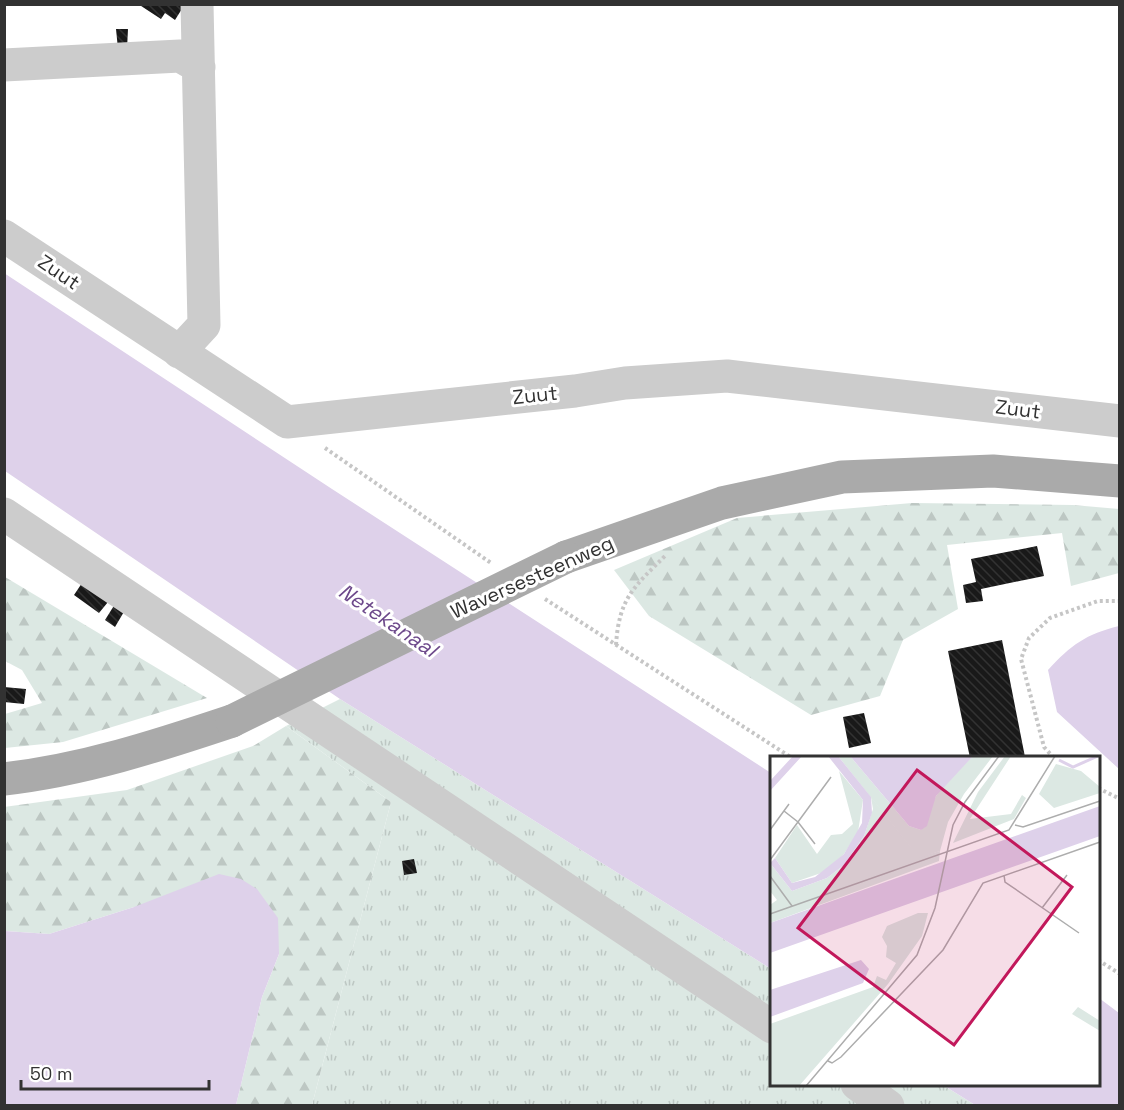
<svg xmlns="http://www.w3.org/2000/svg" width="1124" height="1110" viewBox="0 0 1124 1110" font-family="'Space Grotesk',sans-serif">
<defs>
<pattern id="grass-tufts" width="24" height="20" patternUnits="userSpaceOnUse" patternTransform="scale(1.5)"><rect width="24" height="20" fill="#dce8e3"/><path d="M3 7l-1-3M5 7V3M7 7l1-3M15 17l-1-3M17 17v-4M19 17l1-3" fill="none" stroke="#bdc7c3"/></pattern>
<pattern id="forest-firs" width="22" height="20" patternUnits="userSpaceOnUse" patternTransform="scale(1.5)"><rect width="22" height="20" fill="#dce8e3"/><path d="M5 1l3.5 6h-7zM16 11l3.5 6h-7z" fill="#bdc7c3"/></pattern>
<pattern id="building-back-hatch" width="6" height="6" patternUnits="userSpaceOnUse" patternTransform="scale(1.5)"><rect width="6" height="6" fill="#191919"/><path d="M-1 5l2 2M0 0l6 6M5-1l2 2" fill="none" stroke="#323232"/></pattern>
</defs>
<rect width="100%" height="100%" fill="#fff"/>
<path fill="url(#grass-tufts)" d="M340 699 771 969 772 1084 943 1085 975 1105H312L391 802 286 726Z"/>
<path fill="url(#forest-firs)" d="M912 503 1073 505 1119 509V573L1071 586 1062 533 947 545 958 609 903 640 880 696 811 715 649 616 614 570 737 518Z
M4 577H5L207 698 63 742 5 748V714L42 703 22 670 5 661Z
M286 726 391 802 312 1105H236L262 997 279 954 134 907 49 934 5 931 4 807 127 790 253 746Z"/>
<path fill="#ded1ea" d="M4 273 332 489 771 773V969L340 699 5 471Z
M1119 626H1120L1119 769 1057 712 1048 670C1071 645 1086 634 1119 626Z
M219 874 241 879 257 889 278 918 279 954 262 997 236 1105H5V931L49 934 134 907Z
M1099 998 1119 1013V1105H975L943 1085 1098 1084Z"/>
<path fill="url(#building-back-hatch)" d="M138 4H185L175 20 165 13 161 19Z
M116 29H128L127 49H118Z
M1037 546 1044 576 981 589 983 601 966 603 963 585 976 582 971 559Z
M82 583 108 602 99 613 74 595Z
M115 604 125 610 115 627 105 620Z
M1002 640 1025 757 970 758 948 651Z
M4 687 26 689 24 704 4 702Z
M864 713 871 743 849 748 843 717Z
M414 859 417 873 404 875 402 861Z"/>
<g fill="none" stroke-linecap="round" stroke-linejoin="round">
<path stroke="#c6c6c6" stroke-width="4" stroke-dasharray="3 3" stroke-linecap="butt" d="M325 448 491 563
M545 599 792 758
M616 645C619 597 635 586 667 554
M1054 758 1044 747 1021 659 1029 638 1050 618 1098 601H1120
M1098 788 1120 799
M1098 960 1120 974"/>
<path stroke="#ccc" stroke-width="33" d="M4 65 180 56 199 67
M4 236 287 422 575 391 625 383 727 376 1120 421
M179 352 204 325 197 4
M4 514 772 1027
M857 1084 888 1106"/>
<path stroke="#aaa" stroke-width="33" d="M566 557 722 503 842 477 993 471 1120 481
M4 779C83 770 157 746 232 721"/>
<path stroke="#aaa" stroke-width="33" d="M232 721 566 557"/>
</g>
<g text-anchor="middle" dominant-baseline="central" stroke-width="6" stroke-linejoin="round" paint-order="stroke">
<g font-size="20" fill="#323232" stroke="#fff">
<text transform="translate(59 272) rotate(34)">Zuut</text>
<text transform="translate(535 395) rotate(-6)">Zuut</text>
<text transform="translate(1018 409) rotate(7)">Zuut</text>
<text transform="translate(532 577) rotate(-24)">Waversesteenweg</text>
</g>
<g font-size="21" font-style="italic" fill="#6d498b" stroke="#fff">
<text transform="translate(388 620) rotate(34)">Netekanaal</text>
</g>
</g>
<g transform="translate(770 756)">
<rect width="330" height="330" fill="#fff"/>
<path d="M286 8 311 15 330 31V37L284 52 269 38ZM101 41 149 101 170 95 169 105 0 167V149L7 144 0 135V107L22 135 57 122 74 109 94 80 103 53Z" fill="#dce8e3"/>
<path d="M68 0H80L139 70 151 74 166 40 183 19 203 0H223L194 38 178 66 170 95 149 102ZM235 0H241L200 63 241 58 252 39 256 42 244 63 183 87 208 36ZM69 15 93 44 88 76 74 98 54 116 22 127 5 102 27 69 47 98 61 79 72 78 83 68ZM148 157H158L152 180 118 228 29 330H0V268L103 231 107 220 116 224 126 207 116 201 117 190 112 181 117 170ZM308 251 330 265V275L302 258Z" fill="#dce8e3"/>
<path d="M23 0H32L0 35V25ZM58 0H68L101 41 102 57 94 80 74 109 57 122 22 135 0 107 5 102 22 127 45 121 74 98 92 67 93 44ZM80 0H203L166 40 157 70 151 74 139 70ZM330 50V80L0 197V167ZM91 204 99 213 93 227 0 261V234Z" fill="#ded1ea"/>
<path fill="none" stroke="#ded1ea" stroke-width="3" d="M289 4 303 11 328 0"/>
<path fill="none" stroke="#adadad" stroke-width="1.5" d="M14 55 28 66 45 88M245 69 253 71 330 45M0 74 19 48M0 104 61 21M234 119 235 126 309 177M0 120 22 150M272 152 297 119M0 158 239 74 285 0M58 305 62 307 71 301 173 194 213 127 330 86M36 330 147 199 165 152 183 69 195 46 229 0"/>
<path fill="#c2185b" fill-opacity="0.15" stroke="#c2185b" stroke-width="3" d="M147 14 302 131 184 289 28 172Z"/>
<rect width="330" height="330" fill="none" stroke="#323232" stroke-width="3"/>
</g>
<rect width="1124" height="1110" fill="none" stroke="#323232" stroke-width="12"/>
<path d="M21 1080v9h188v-9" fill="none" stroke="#323232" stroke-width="3"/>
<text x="30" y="1080" font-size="18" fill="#323232" stroke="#ffffff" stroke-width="4.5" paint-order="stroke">50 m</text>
</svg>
